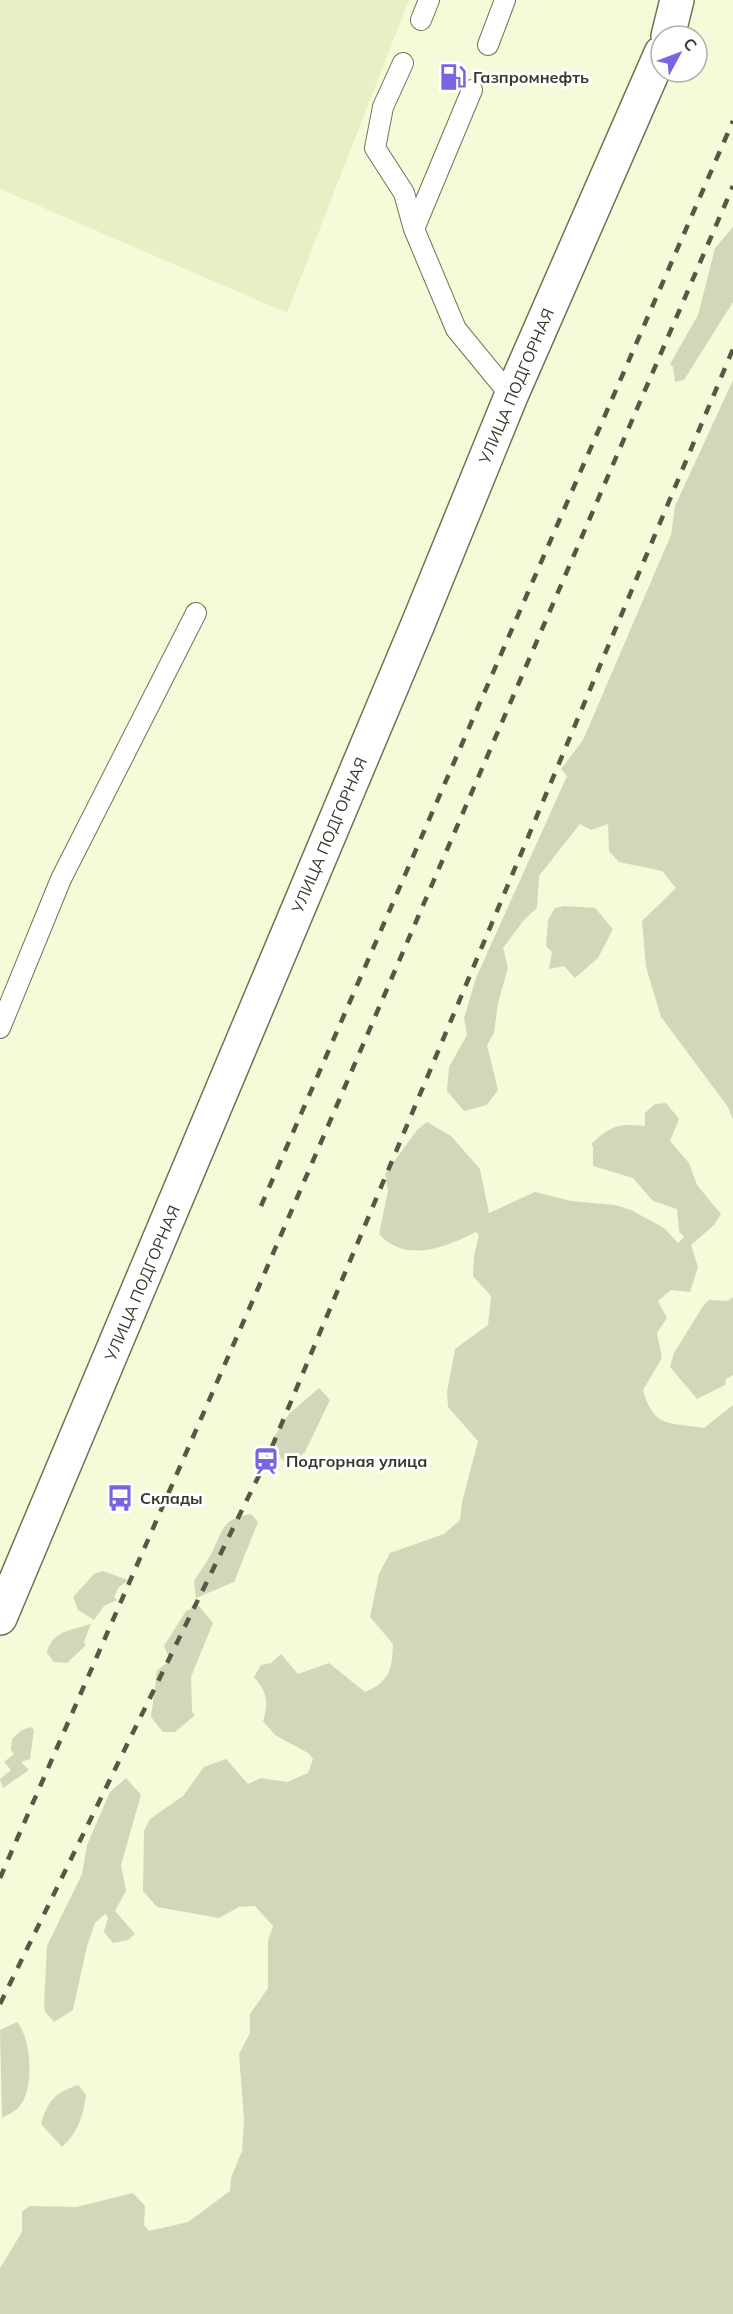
<svg xmlns="http://www.w3.org/2000/svg" width="733" height="2314" viewBox="0 0 733 2314" font-family="Mulish,sans-serif">
<rect width="100%" height="100%" fill="#f5fbd8"/>
<path fill="#e8efc4" d="M0 0H409L287 313 0 189Z"/>
<path fill="#d2d7ba" d="M733 227V302L684 380 675 382 673 367 670 364 698 315 715 248Z
M733 380V1120L728 1107 661 1017 646 967 642 921 676 888 662 871 619 862 609 851 608 824 591 830 580 824 539 876 537 908 524 920 503 948 508 968 498 1003 494 1033 487 1045 498 1090 487 1105 464 1111 447 1091 449 1067 467 1035 464 1018 476 978 567 776 561 769 583 740 671 535 675 506Z
M564 906 595 908 613 929 598 958 575 978 564 966 549 969 552 952 546 946 548 920 555 908Z
M666 1103 679 1119 670 1141 689 1163 697 1185 721 1214 714 1225 691 1245 698 1267 690 1292 671 1290 658 1301 667 1318 657 1333 662 1358 643 1390C654 1429 669 1422 704 1428L733 1405V2314H0V2268L22 2232V2212L29 2206 76 2207 133 2193 145 2206 144 2225 149 2231 188 2222 230 2191 231 2178 242 2151 244 2120 239 2054 250 2033V2014L268 1988V1941L273 1926 255 1906 239 1907 219 1918 157 1907 143 1891 144 1831 150 1819 183 1796 204 1767 226 1759 248 1784 261 1778 287 1782 308 1773 313 1759 308 1753 275 1735 263 1721C269 1702 267 1692 254 1677L261 1665 271 1663 281 1654 298 1674 329 1663 365 1692C390 1682 392 1669 393 1644L370 1617 379 1574 390 1553 444 1534 460 1520 462 1502 478 1441 448 1407 447 1392 455 1349 488 1325 491 1296 473 1276 474 1256 479 1235 476 1232C446 1247 406 1264 379 1234L388 1191 385 1174 417 1130 427 1122 451 1136 480 1169 489 1213 535 1192 571 1201 615 1205 631 1210 664 1228 678 1243 684 1237 679 1231 677 1209 653 1201 633 1178 593 1166V1147L591 1144C611 1126 618 1123 645 1126V1113L655 1104Z
M733 1297V1375L726 1379 725 1385 697 1399 670 1367 674 1353 703 1306 709 1300 728 1301Z
M319 1388 330 1400 305 1452 288 1466 280 1457 274 1437 289 1414Z
M251 1514 258 1522 234 1582 196 1598 194 1581C199 1573 205 1565 210 1556 223 1533 219 1519 251 1514Z
M103 1571 128 1580 118 1588 114 1597 117 1600 104 1606 94 1620 78 1610 73 1597 94 1574Z
M198 1605 213 1623 191 1677 192 1712 195 1715 175 1732H163L151 1717 157 1671 170 1660 164 1646 186 1611Z
M91 1624 84 1642 86 1645 67 1663 54 1662 47 1653C51 1631 72 1630 91 1624Z
M31 1727 34 1730 30 1759 21 1762 29 1770 3 1788 0 1779 11 1770 4 1762 14 1754 11 1750 12 1739 22 1730Z
M126 1778 141 1795 121 1865 126 1891 115 1911 135 1934 128 1940 113 1943 104 1932 108 1917 105 1914 95 1923 87 1946 73 2010 54 2022 45 2012 44 2003 47 1946 82 1874 87 1845 110 1792Z
M17 2022C32 2039 35 2091 18 2108 14 2112 7 2115 2 2118L0 2030Z
M78 2085 86 2095C83 2116 78 2133 62 2147L41 2124C48 2100 55 2093 78 2085Z"/>
<g fill="none" stroke-linecap="round" stroke-linejoin="round">
<defs>
<path id="lane" d="M421 20 429 0
M488 45 505 0
M403 63 383 107 375 148 404 193 414 229
M472 90 414 229 456 329 511 396
M0 1028 61 879 196 613"/>
<path id="secondary" d="M668 36 677 0
M0 1618 418 624 511 396 661 53"/>
</defs>
<use href="#lane" stroke="#6f7455" stroke-width="22"/>
<use href="#secondary" stroke="#6f7455" stroke-width="36"/>
<use href="#lane" stroke="#fff" stroke-width="20"/>
<use href="#secondary" stroke="#fff" stroke-width="33"/>
<path stroke="#555847" stroke-width="4.5" stroke-dasharray="10 10" stroke-linecap="butt" d="M261 1206 733 121
M0 1878 256 1293 733 186
M0 2004 266 1461 733 349"/>
</g>
<defs>
<symbol id="fuel-bare" viewBox="-9 -9 18 18"><path d="M-5.5-6h7V0h2V4h1.3V-2.5L3-4.5l.8-.8L6-3V5H2.5V1h-1V6h-7ZM-4.2-4.7v3.2H.2V-4.7Z" fill="#7a64df" stroke="#fff" stroke-width="2.5" paint-order="stroke"/></symbol>
<symbol id="station-bare" viewBox="-9 -9 18 18"><path d="M-3-6H3Q5-6 5-4V2Q5 4 3 4L4.5 6H3L1.5 4h-3L-3 6H-4.5L-3 4Q-5 4-5 2V-4Q-5-6-3-6ZM-3.5-4v3h7v-3ZM-3.5 1v1.5H-2V1ZM2 1v1.5H3.5V1Z" fill="#7a64df" stroke="#fff" stroke-width="2.5" paint-order="stroke"/></symbol>
<symbol id="bus-bare" viewBox="-9 -9 18 18"><path d="M-5-6H5V4H4V6H2V4H-2V6H-4V4H-5ZM-3.5-4V0h7V-4ZM-3.5 1.2v1.5H-2V1.2ZM2 1.2v1.5H3.5V1.2Z" fill="#7a64df" stroke="#fff" stroke-width="2.5" paint-order="stroke"/></symbol>
</defs>
<g fill-rule="evenodd">
<use href="#fuel-bare" x="434" y="58" width="38" height="38"/>
<use href="#station-bare" x="247" y="1442" width="38" height="38"/>
<use href="#bus-bare" x="101" y="1479" width="38" height="38"/>
</g>
<g text-anchor="middle" dominant-baseline="central" stroke-width="6" stroke-linejoin="round" paint-order="stroke">
<g font-size="16" font-weight="bold" fill="#37392c" stroke="#fff" text-anchor="start">
<text x="473" y="77">Газпромнефть</text>
<text x="286" y="1461">Подгорная улица</text>
<text x="140" y="1498">Склады</text>
</g>
<g font-size="16" fill="#37392c" stroke="#fff">
<text transform="translate(516 386) rotate(-67)">УЛИЦА ПОДГОРНАЯ</text>
<text transform="translate(329 835) rotate(-67)">УЛИЦА ПОДГОРНАЯ</text>
<text transform="translate(142 1283) rotate(-67)">УЛИЦА ПОДГОРНАЯ</text>
</g>
</g>
<g transform="translate(679 54) rotate(49)"><circle r="28" fill="#ffffff" stroke="#afb0ab" stroke-width="1.5"/>
<path d="M0-4.5L10 22L0 15L-10 22Z" fill="#7a64df"/>
<text y="-9" font-size="16" font-weight="bold" text-anchor="middle" fill="#37392c">С</text>
</g>
</svg>
